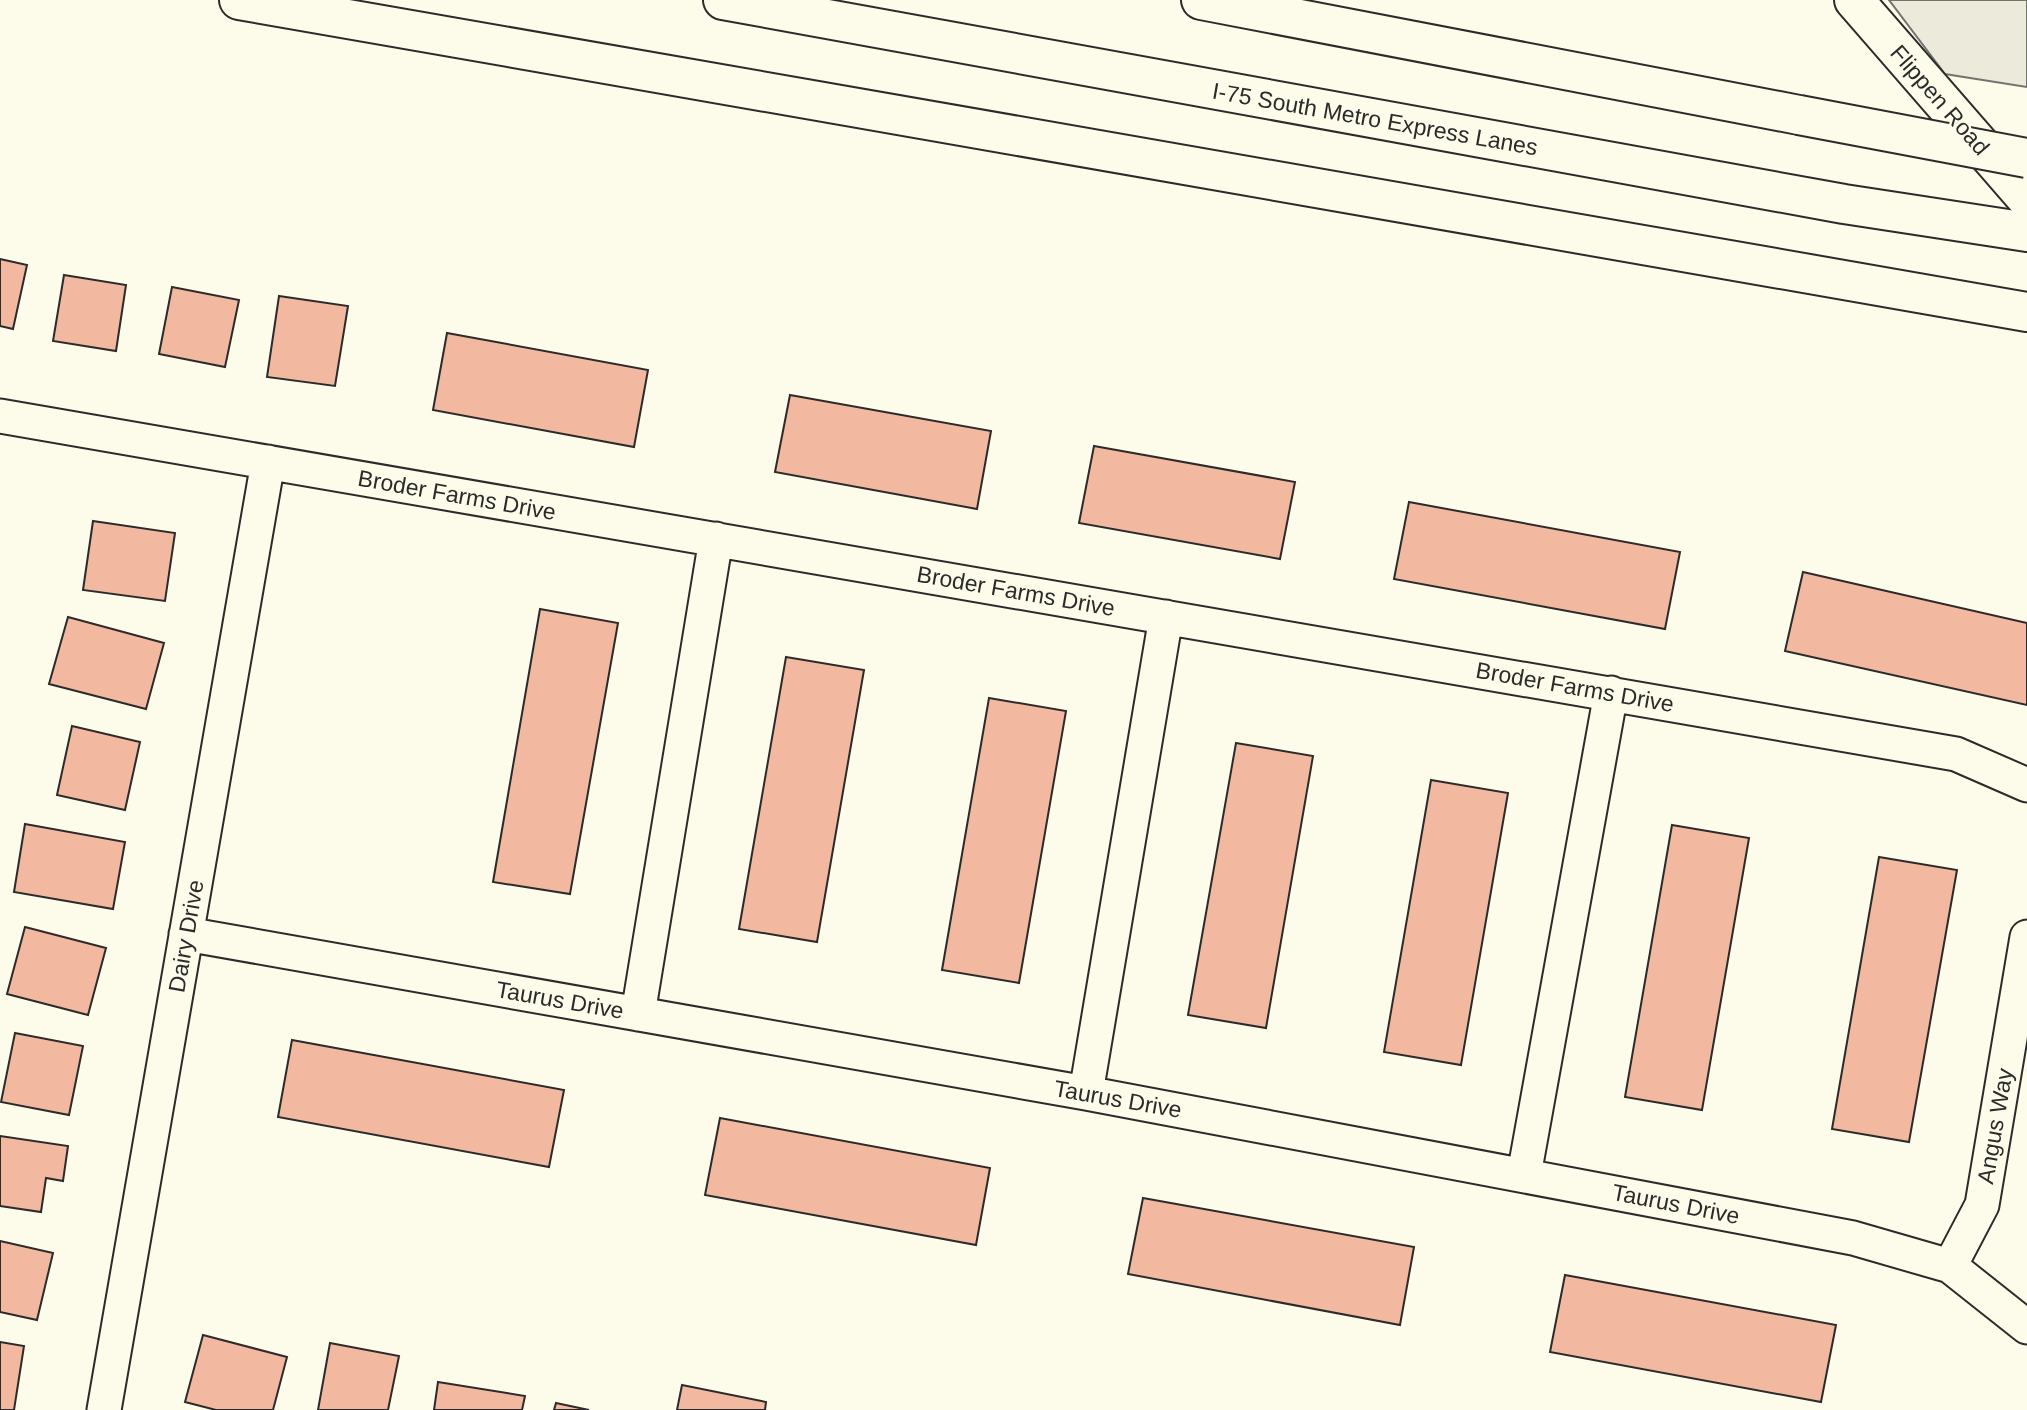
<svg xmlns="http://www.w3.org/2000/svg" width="2027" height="1410" viewBox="0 0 2027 1410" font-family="Helvetica,sans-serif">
<rect width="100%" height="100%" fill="#fdfbea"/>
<path fill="#ecebdb" stroke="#74746e" stroke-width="2" d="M1889 0H2027V87L1945 74Z"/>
<path fill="#f2b8a0" stroke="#2b2b2b" stroke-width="2" d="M0 259 27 265 13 329 0 326Z
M64 275 126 285 116 351 53 341Z
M172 287 239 300 225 367 159 354Z
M279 296 348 306 335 386 267 377Z
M447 333 648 370 634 447 433 410Z
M790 395 991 431 977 509 775 472Z
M1094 446 1295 482 1280 559 1079 523Z
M1409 502 1680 552 1665 629 1394 579Z
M93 521 175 533 165 601 83 590Z
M1803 572 2027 623V705L1785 651Z
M540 609 618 623 570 894 493 882Z
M68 617 164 643 146 709 49 684Z
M786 657 864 670 817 942 739 929Z
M989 698 1066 711 1019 983 942 970Z
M72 726 140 742 125 810 57 795Z
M1236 743 1313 756 1266 1028 1188 1015Z
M1431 780 1508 793 1461 1065 1384 1052Z
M25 824 125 842 113 909 14 892Z
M1672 825 1749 838 1702 1110 1625 1097Z
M1879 857 1957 870 1909 1142 1832 1129Z
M25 927 106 948 88 1015 7 994Z
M15 1033 83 1046 69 1115 1 1102Z
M292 1040 564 1090 549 1167 278 1117Z
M720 1118 990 1168 976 1245 705 1195Z
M0 1136 68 1146 63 1181 46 1178 41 1212 0 1206Z
M1143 1198 1414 1247 1400 1325 1128 1274Z
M0 1241 53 1253 37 1320 0 1312Z
M1565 1275 1836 1325 1821 1402 1550 1352Z
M203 1335 287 1357 273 1410H216L185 1402Z
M0 1342 24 1346 14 1410H0Z
M330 1343 399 1356 388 1410H318Z
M438 1382 525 1396 522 1410H434Z
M682 1385 766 1402 765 1410H677Z
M556 1403 589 1410H554Z"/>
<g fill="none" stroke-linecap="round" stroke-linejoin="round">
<defs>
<path id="street" d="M0 416 1956 754 2027 785
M186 934 1086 1093 1853 1238 1950 1266 2027 1327
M638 1014 716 539
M1086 1093 1166 617
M1524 1175 1611 693
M1950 1266 1982 1205 2027 937
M104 1410 268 462"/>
<path id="secondary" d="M1854 0 2027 199"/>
<path id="highway" d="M239 0 2027 312
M723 0 1844 204 2027 232
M1201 0 1799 115"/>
</defs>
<use href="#street" stroke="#2b2b2b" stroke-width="37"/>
<use href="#secondary" stroke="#2b2b2b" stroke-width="42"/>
<use href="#highway" stroke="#2b2b2b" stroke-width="42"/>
<use href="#street" stroke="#fdfbea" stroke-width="33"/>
<use href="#secondary" stroke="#fdfbea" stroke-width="38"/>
<use href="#highway" stroke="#fdfbea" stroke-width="38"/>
<defs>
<path id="highway-bridge" d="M1799 115 2027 158"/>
</defs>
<use href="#highway-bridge" stroke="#2b2b2b" stroke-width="42" stroke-linecap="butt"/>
<use href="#highway-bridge" stroke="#fdfbea" stroke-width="38"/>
</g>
<g text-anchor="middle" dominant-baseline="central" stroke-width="5" stroke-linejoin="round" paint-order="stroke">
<g font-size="23" fill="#2b2b2b" stroke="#fdfbea">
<text transform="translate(1940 100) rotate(49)">Flippen Road</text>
<text transform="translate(1375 119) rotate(10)">I-75 South Metro Express Lanes</text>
<text transform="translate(457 495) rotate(10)">Broder Farms Drive</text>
<text transform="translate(1016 591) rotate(10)">Broder Farms Drive</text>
<text transform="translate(1575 687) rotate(10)">Broder Farms Drive</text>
<text transform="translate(186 936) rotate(-80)">Dairy Drive</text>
<text transform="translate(560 1000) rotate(10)">Taurus Drive</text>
<text transform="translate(1118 1099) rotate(10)">Taurus Drive</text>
<text transform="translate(1995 1126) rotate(-80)">Angus Way</text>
<text transform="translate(1676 1204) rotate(11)">Taurus Drive</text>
</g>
</g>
</svg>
